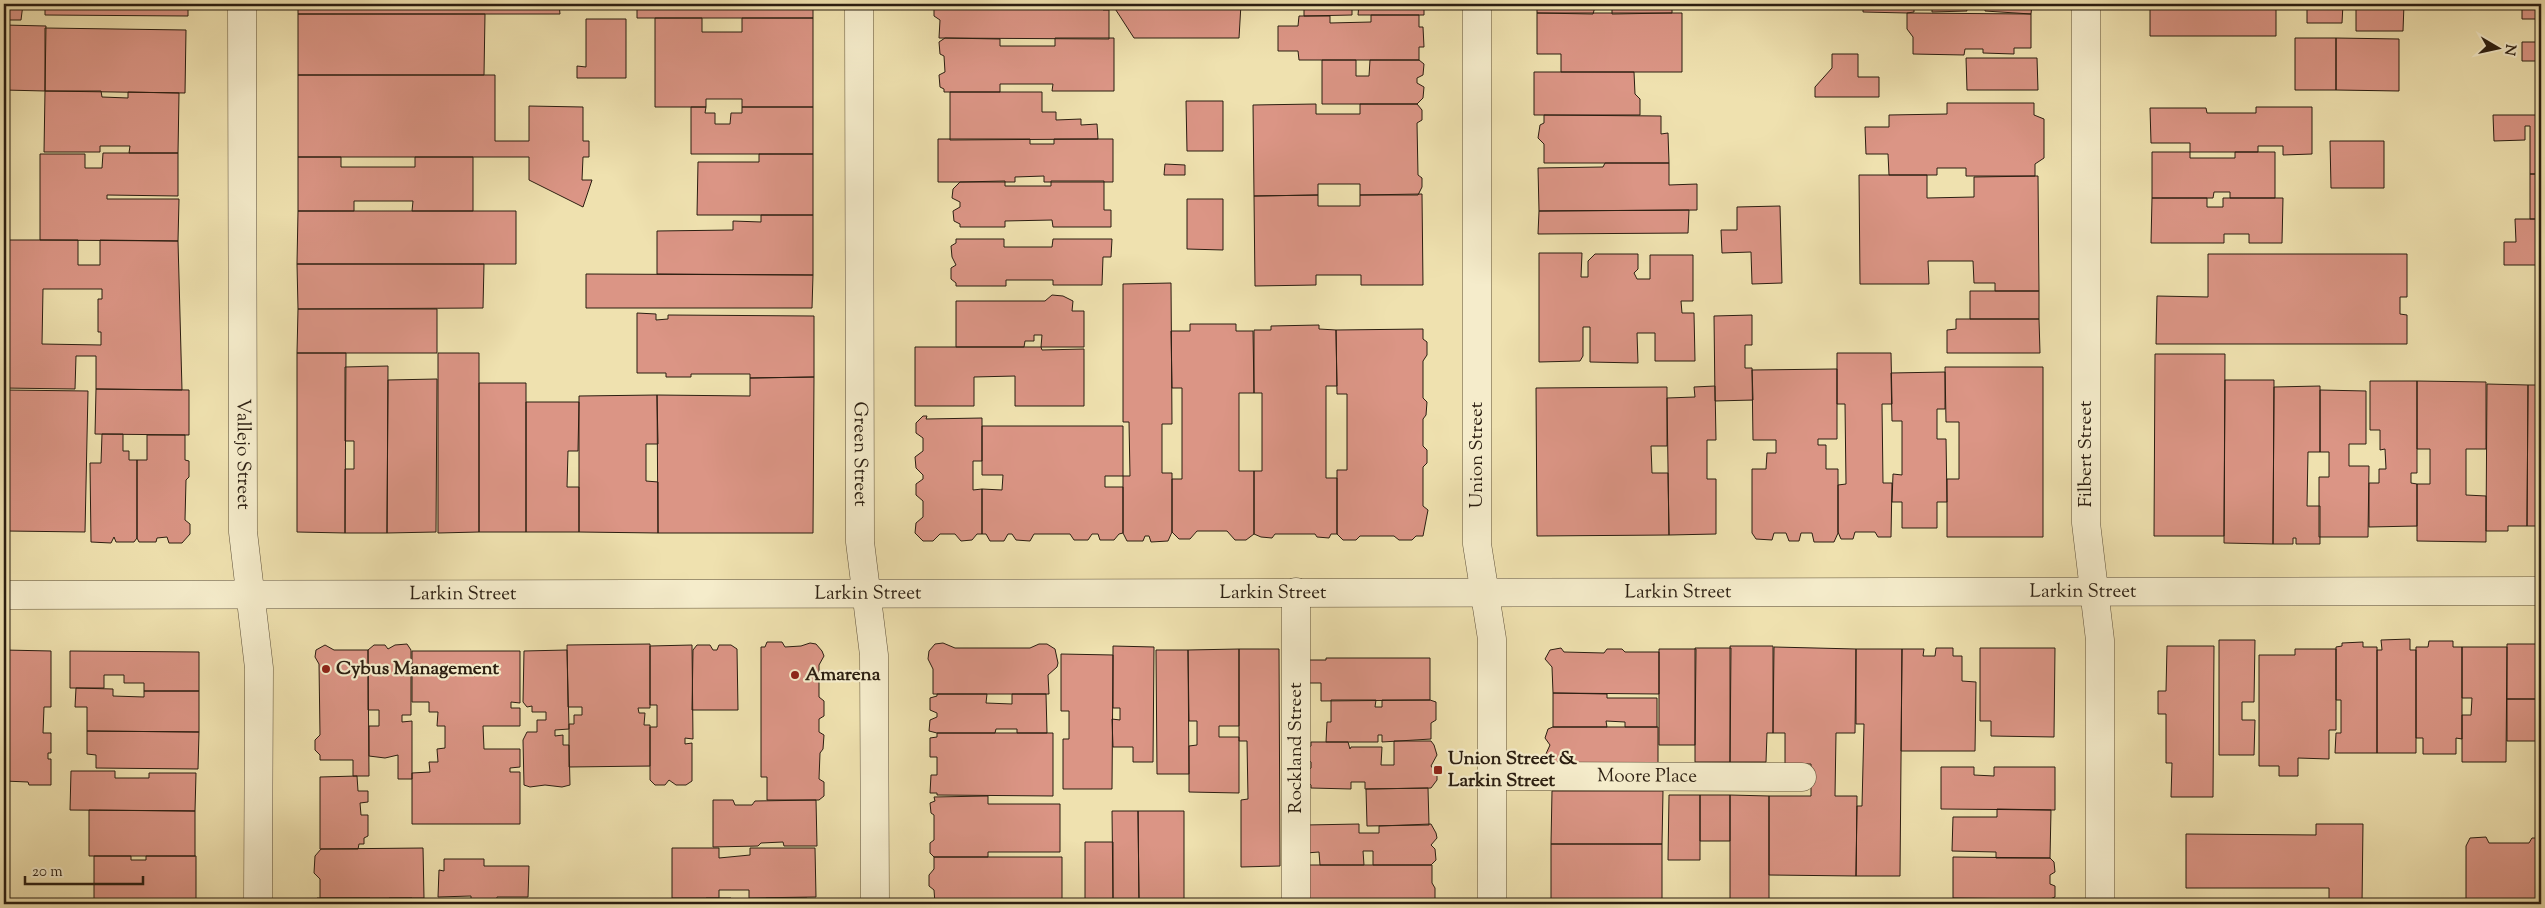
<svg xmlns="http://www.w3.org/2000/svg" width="2545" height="908" viewBox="0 0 2545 908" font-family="'Sorts Mill Goudy',serif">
<rect width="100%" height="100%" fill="#efe1af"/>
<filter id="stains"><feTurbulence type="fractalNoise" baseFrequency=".004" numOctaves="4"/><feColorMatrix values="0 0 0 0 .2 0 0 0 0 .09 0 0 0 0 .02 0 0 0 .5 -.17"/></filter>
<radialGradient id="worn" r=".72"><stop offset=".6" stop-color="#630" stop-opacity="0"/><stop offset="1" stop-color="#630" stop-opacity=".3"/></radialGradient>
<path fill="#db9585" stroke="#2b1e11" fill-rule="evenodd" d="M4 4H23L21 20H4Z
M45 4H188V16L45 15Z
M298 4H559L560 14H298Z
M637 4H813V18H637Z
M934 4H1103V10H1109V39L939 38 940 20 934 16Z
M1112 4H1241L1239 38H1134Z
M1304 4H1352V15L1304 16Z
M1359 4H1424V15H1358Z
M1537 4H1672V13L1612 14V6L1595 7 1593 14 1537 13Z
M1863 4H2032L2031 14 1985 11V5L1966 6 1967 11 1932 12V6H1914V12L1907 13 1863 12Z
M2150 4H2276V36H2150Z
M2307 4H2343L2342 23H2307Z
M2356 4H2404L2403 31H2356Z
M2522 4H2541V19H2522Z
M1537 13H1682V72H1561V54H1537Z
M1907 13 2031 14V48H2014V54L1983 53V49H1965L1964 55 1913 54V37L1907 29Z
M298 14H485L484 75H298Z
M1371 15H1419V27H1423L1424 47H1419V60H1299L1298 51H1278V26H1298L1299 16H1330V23L1371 22Z
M655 18H702V32H742V18H813V107H742V99H706V107H655Z
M586 19H626V78H577V66L586 67Z
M4 25 46 26 45 91 4 90Z
M45 28 186 30 185 93 45 91Z
M945 38 1000 39V46H1055V38H1114V91H1052L1053 84H1000V92H944V89L940 87 939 75 945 72 944 56 940 54 939 42Z
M2295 38H2336V90H2295Z
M2336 38 2399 39V91L2336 90Z
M2522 42H2541V61H2522Z
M1832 54H1858V77H1879V97H1815V87L1832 68Z
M1966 58H2037L2038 90H1967Z
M1322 60H1356V76H1369L1370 60H1419L1424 64 1423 75 1417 78V83L1424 87 1423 98 1417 104H1322Z
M1534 72H1634L1635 94 1640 99V115H1534Z
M298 75H495V141H529V106L583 107V141H589V157H583L582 180H592L583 207 529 180V157H298Z
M45 91H101L102 97 128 98V92L179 93 178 153H129L130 146H100V152H44Z
M950 92H1042V112H1056V120L1081 119V125L1097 124 1098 139 950 140Z
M1186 101H1223V151H1187Z
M1947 103H2034V115L2044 119V158L2035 164V176H1966V168H1937V175H1889L1888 154H1866L1865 127H1889V115L1947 114Z
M1316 104V114H1360V104H1417L1422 110V120L1417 123 1418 175 1422 178V187L1418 195H1360V184H1318V195L1254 196 1253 105Z
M691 107H706L705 113H715V124H730L731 113H742V107H813V154H691Z
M2256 107H2312V154L2283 155V146H2258V152H2190V143H2151L2150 108H2206L2207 113H2256Z
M1544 115 1661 116V134L1668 133 1669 163H1544V144L1538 138 1540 125 1544 123Z
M2493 115H2541V174H2530V126H2525V140L2494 141Z
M938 139H1030V144H1054V139H1113V182H1044V176L1015 177V182H938Z
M2330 141H2384V188H2331Z
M2152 152H2190V158H2235V152H2275V198H2230V192H2214L2213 198H2152Z
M103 153H178V196L107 195V199H179L178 241 40 240V154H85V168H102Z
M759 154H813V215H697L698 162H759Z
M298 157H341V167H415V157H473V211H412L413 201H354V211H298Z
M1605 163H1669V185L1697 184V210L1539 211 1538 168 1603 167Z
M1165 164 1185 165V175H1164Z
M2530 174H2541V219H2530Z
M1859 175H1927V198L1974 197V177L2038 176 2039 291H1995V283H1974L1973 261H1928L1929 284H1860Z
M1005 181V186H1051V181H1104V210H1111V227H1053L1052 220 1005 221V227H960V224L954 221 953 211 960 207V202L952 198 953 189 960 182Z
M1422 194 1423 285H1361V275H1316V285L1255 286 1254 196 1318 195V206H1360V195Z
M2152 198H2207V207H2223V198H2283L2282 243H2249V234H2224V243H2151Z
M1187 199H1223V250L1187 249Z
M1780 206 1782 283 1752 284 1751 252 1722 253 1721 230H1737V207Z
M1689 210 1688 233 1538 234 1539 211Z
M298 211H516V264H297Z
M761 215H813V275L657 274V231L733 230V221L761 222Z
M2515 219H2541V265H2504V242H2516Z
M956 239H1004V247H1052L1053 239H1112L1111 257H1103L1102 285H1053V280H1006V286H956V283L951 279V268L956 265 952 257 951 246 956 243Z
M4 240H78V265H100V240L178 241 182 390 96 389V356H76L75 389 4 388ZM43 289H102V299H98V332H101V345L42 344Z
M1539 253H1582L1581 277H1588V261L1595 254H1638V269L1634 273 1637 279H1650V255H1693V301H1681L1682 313H1694L1695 361H1655V333H1637L1638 363 1590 362V327H1583V356L1580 361 1539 362Z
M2208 254H2407V297H2400V314L2407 315V344H2156L2157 296 2208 297Z
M297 264H484L483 308 298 309Z
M586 274 813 275 812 308H586Z
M1171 283 1172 424H1162V473H1172V532L1168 541 1151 542 1149 536H1145L1143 541H1127L1123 533V476H1130L1129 422H1123V284Z
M1970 291H2039V319H1970Z
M1052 295 1063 296 1073 301 1072 311H1084V347H1041L1042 335H1034V341H1025L1024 347H956V301H1045Z
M298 309H437V353H297Z
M637 313 656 314V320L668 319V315L814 316V377L750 378V374H691V377H666V373H637Z
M1752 315V345H1745V368H1752L1753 400 1715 401 1714 316Z
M1956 319H2039L2040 353H1947V330L1956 329Z
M1190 324H1236V331H1253L1254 393H1239V471H1254V534L1246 540H1235L1227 531H1197L1190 539H1179L1172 532V479H1182V388H1172L1171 331H1190Z
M1319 325V329L1336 330 1337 386H1326V478H1337V534H1331L1329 538 1317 537 1315 534H1275L1272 538 1261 537 1254 534V471H1262V393H1254V330H1271V326Z
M1423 329V339L1427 342V355L1423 361V398L1427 402 1426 415 1423 419V446L1427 450V463L1423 467V506L1428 510 1423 536H1416L1412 540H1399L1394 536H1360L1356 540H1343L1337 534V470H1347V394H1337L1336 330Z
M915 347H1041L1042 350 1084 349V406H1015V376L974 377V406H915Z
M297 353H346L345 533 297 532Z
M438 353H479V532L438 533Z
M1837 353H1891L1892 404H1882L1883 483H1892L1891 537H1878L1875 532H1855L1853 539H1841L1838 532V485L1846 484 1845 404H1837Z
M2155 354H2225L2224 536H2154Z
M388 366 387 533H345V469H354V441H345V367Z
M1945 367H2043V537H1947V479H1959V422H1946Z
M1837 369V439H1818V445H1826V469H1838V533L1834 542H1814L1812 533H1801L1799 541H1789L1786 533H1774L1772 540 1756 539 1752 533V469H1766L1767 453H1776V440H1753L1752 370Z
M1945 372V409H1937V439H1946L1947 502H1937V528H1902V502H1892L1893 474 1902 475V421H1892L1891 373Z
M814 377 813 533H658L657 395 750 396V378Z
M437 379 436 532 387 533 388 380Z
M2225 380H2274L2273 544 2224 543Z
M2370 381H2417V473H2411V483L2417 484V526L2369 527V483H2379V469H2386L2385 449 2380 450V430H2370Z
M2417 381 2486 382V449H2466V495L2486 496V542L2417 541V484H2430V449H2417Z
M479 383H526V532H479Z
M2487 384 2528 385 2527 526H2508V531H2486Z
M2528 385H2541V526H2527Z
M1715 386 1716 440H1707V479H1716V534L1669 535 1667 398 1695 397 1694 387Z
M2320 386V452H2308L2307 506H2320V544H2296V538H2293V544H2273L2274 387Z
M1667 387V446H1651L1652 473H1668L1669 535 1537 536 1536 388Z
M96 389 189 390V435L95 434Z
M4 390 88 391 85 532 7 531V510H4Z
M2320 390 2366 391V444H2349V466H2369L2368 537H2319V477H2329V452H2320Z
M657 395 658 444H646V481L658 482V533L579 532V396Z
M526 402H579L578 451H568L567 487H579V532H526Z
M923 416H927L926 419 982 418V461H973V490L982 489V534H977L972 540 961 541 955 534H940L933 541H923L915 533 916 523 923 517V501L916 495V484L923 479V475L916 468 915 457 923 451V438L916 433V423Z
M982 426H1123V476H1105V487H1123V533L1119 534 1114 540H1100L1098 534H1092L1088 540H1074L1070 534H1034L1030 541 1016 540 1012 534H1008L1004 541H990L986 534H982V489L1002 490 1003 475H982Z
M102 434H123V451H129V460H137V538L134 542H116L114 537 111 543 91 542 90 463H101Z
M147 435H185V460L189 461V477L186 480 185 520 190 524V534L182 543H169L167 537 157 538 156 542H139L137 538V460H147Z
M2410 639V650H2416V753H2377V650H2382L2381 640Z
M2219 640H2255L2254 702H2242V720H2255L2254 755H2219Z
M2429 641H2453V647H2462V739L2456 738V754H2423V738H2416V647H2428Z
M767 642H782L785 647 801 646 810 643 816 644 822 651 824 656 819 665V697L824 701V716L819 719V732L824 735 823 749 820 753 819 779 824 782V796L819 800H767V777H761V647H765Z
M2363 642V647H2377V753H2335L2336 733H2341V700H2336V647L2342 646V643Z
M943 643 955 648H1030L1039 644H1047L1055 649 1058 663 1057 667 1048 675 1049 694H933V669L928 659 929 651 935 644Z
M407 644 411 650V715H402V722L412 721V779H398V755L385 758 369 756V726H379V710H368V650L374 645H385L388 649 395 645Z
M650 644V708H638L639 713H645L644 725H650V766L569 767V724H574V715H582V707H568L567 645Z
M2507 644H2541V699H2507Z
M325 645 334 650H368L369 776H353V760H320V755L315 750V740L320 735 319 664 315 657 316 650Z
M692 645 693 739 685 738V744L692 743V781L686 785H676L669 780 665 785H655L650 780V727H657V705H650V646Z
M697 645H710L713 650H717L719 645H731L737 649 738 710H692L693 650Z
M1113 646 1154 647 1153 762H1133V747H1113L1112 719 1120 720V708H1113Z
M1730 646H1773V733H1767L1766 762H1730Z
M2167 646H2214L2213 797H2171L2172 763H2166V714H2158V691H2166Z
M1774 647 1856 649 1855 733H1836L1835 796H1857L1856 876 1769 875V796H1811V764H1785V733H1773Z
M2462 647H2507L2506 762H2462V715H2471L2472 698H2462Z
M1561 648 1564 652 1604 653 1607 649H1622L1625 652H1659V694L1553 693 1552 667 1545 659 1550 650Z
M1695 648H1731L1730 762H1695Z
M1936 648H1953V656H1962V681L1976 682 1975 751H1901L1902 649H1924L1923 656H1935Z
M1980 648H2055L2054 737 1991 736V721H1980Z
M1239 649H1279L1280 866 1241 867V800L1248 799 1247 741H1239Z
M1239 649V726H1219V737H1239V793L1189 792V746L1197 745V721H1189L1188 650Z
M1659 649H1696L1695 745H1659Z
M1856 649H1902L1900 876H1856L1857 806H1862L1864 724H1856Z
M2295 649H2336V730H2329V759L2298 758V776H2279V766H2259V655H2295Z
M4 650 51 651V707H44L43 733H51V753H48V759H51V785H29L28 782 4 781 6 726H4Z
M567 650 569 729 555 730V736L563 735V745H569L570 785 562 787 545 785 530 787 524 785 523 740 527 732H537V720H546V712H532V706L527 707 523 702 524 651Z
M1156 650H1188L1189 774H1157Z
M70 651 199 652V691H144V683H124V675H104V688H70Z
M412 651H520V703L511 702V708H520V726H483L484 749H520V767L510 768V772H520V824H412V773L430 772 429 762H438L437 749 445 748V726H437L438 712H429V702H412Z
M1061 654 1113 655 1112 789H1063V739H1069V711H1061Z
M1326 658H1430V700L1321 701V683H1305V660H1326Z
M76 688 113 689V696L144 697V691H199V732L87 731V707H75Z
M1553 693 1607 694V698H1657V727H1625V722L1606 721 1607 727H1553Z
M937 694H987L986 703 1012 704V694H1046L1047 733H1017V729H996L995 733H937L929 731 930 720 937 717V713L930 710V698L937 696Z
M2507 699H2541V741H2507Z
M1331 700H1376L1375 707H1382V700H1430L1436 702V720L1431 723V739L1382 742V735H1378V742H1326L1327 722H1331Z
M1553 727H1658V766L1549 763 1545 756 1550 745 1545 738 1548 729Z
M87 731 199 732 198 769 96 768V755L87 754Z
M937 733H1053V796L937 795V793H930L931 775H937V757H930V738L937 737Z
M1394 741H1431L1434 745 1437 755 1431 766 1437 774V780L1431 788 1365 789V782H1351V789L1311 788V785L1307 781V771L1311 768V762L1307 759V748L1311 746V742H1348L1350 749 1351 747H1382L1381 765H1394Z
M1941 767H1974V775L1994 776V767H2055V810L1941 809Z
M71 771H115V778H149V773H196L195 811 70 810Z
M357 776 358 791H368V802L360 803 361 815H368V836L364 838V844H359L358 849H320V777Z
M1428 788 1429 825 1367 826 1366 789Z
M1552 791H1663L1662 844H1551Z
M1669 795H1700V860H1668Z
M1700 795H1730V841H1700Z
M1730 795 1769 796V900H1730Z
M988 796V804H1060V852H988V857H934L930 853V843L934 840V815L931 813 930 803 935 801 934 797Z
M713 800H733L735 805H752L755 801 816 800 817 846H784L783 842 761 843 758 846 713 847Z
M1997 809 2051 810 2050 858H1996V852L1952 851 1953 817H1997Z
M89 810 195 811V856H89Z
M1112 811H1138L1139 901H1113Z
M1138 811H1184V901H1139Z
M1359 824V833H1379V826L1431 824 1436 833 1437 838 1431 845 1435 849 1436 860 1431 865H1373V851H1363L1364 865H1320L1319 852 1306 853V825Z
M2316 824H2363L2362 904H2329V888H2186V834L2316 835Z
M2486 837 2489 843H2529L2532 838H2541V904H2466V846L2470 838Z
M1085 842H1113V901L1085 902Z
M1551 844H1662V904L1551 903Z
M423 848 424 898H320V879L314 873 315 856 321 849Z
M672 848H719V858L750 855V848H815L816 897 749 898V890H719V898H672Z
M94 856H131V860H146V856H196V901H94Z
M934 857H1062V901H1043V904H935L934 890 929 886V875L934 869Z
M1953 857 2050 858 2054 862 2055 872 2050 875V884L2055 886V897L2050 899 1953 898Z
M444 859H484V866H529L528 897H497L496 902H471V896L438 897 439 870 444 871Z
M1307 865H1432V883L1435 888V900L1432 904H1306Z
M317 898H370V904H317Z
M389 898H412L415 904H389Z
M706 898H731L732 904H704Z
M766 898H807L810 904H760Z
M570 899H599V904H570Z
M2002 899H2050L2057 904H2002Z
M1694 900 1802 901V904H1694Z
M1892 901H1939V904H1892Z
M2170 903H2208V904H2170Z"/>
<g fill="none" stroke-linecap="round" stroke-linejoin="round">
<defs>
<g id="minor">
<path id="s1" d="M242 4 243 532 259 668 258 904"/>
<path id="s2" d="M859 4 860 542 874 655 875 904"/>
<path d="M2086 4V523L2100 640V904"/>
<path d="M1296 592V904"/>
<path id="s3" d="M4 595 2541 591"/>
<path id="s4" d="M1492 776 1802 777"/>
</g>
<path id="tertiary" d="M1477 4V544L1492 639V904"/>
</defs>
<use href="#minor" stroke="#5c4f38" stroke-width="29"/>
<use href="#tertiary" stroke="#5c4f38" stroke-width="29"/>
<use href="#minor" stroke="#f5eccb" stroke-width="28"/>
<use href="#tertiary" stroke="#f5eccb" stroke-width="28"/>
</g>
<g fill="#8f2418" stroke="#f5eccb" stroke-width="2">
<circle cx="326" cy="669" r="5"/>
<circle cx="795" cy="675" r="5"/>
<rect x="1433" y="765" width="10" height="10" rx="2.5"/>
</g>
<g text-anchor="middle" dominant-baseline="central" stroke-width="4.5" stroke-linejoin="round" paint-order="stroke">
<g font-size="19" fill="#2b1e11" stroke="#f5eccb">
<text stroke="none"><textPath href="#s1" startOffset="450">Vallejo Street</textPath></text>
<text stroke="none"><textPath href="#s2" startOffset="450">Green Street</textPath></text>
<text transform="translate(2086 454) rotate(-90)">Filbert Street</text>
<text transform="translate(1477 455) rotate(-90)">Union Street</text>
<text stroke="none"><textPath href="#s3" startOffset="1269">Larkin Street</textPath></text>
<text stroke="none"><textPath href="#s3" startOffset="1674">Larkin Street</textPath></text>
<text stroke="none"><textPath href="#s3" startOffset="2079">Larkin Street</textPath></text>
<text stroke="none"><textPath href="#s3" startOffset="864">Larkin Street</textPath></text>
<text stroke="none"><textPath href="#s3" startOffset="459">Larkin Street</textPath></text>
<text transform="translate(1296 748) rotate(-90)">Rockland Street</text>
<text stroke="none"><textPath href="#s4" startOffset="155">Moore Place</textPath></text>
</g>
<g font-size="19" font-weight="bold" fill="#2b1e11" stroke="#f5eccb" text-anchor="start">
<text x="336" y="669">Cybus Management</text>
<text x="805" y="675">Amarena</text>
<text x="1448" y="759">Union Street &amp;<tspan x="1448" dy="22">Larkin Street</tspan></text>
</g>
</g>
<rect width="2545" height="908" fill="none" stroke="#efe1af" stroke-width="20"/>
<rect x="5" y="5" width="2535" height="898" fill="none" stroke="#2b1e11" stroke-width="2.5"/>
<rect x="10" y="10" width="2525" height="888" fill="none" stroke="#2b1e11"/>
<g transform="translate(2498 48) rotate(99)" stroke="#f5eccb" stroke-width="4" paint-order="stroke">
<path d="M0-4L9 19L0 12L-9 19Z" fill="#2b1e11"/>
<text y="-8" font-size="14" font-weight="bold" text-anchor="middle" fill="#2b1e11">N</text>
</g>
<path d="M25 876v8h118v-8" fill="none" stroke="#2b1e11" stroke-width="2.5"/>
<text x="32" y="876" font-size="15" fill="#2b1e11" stroke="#f5eccb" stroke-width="4" paint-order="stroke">20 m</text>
<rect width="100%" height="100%" filter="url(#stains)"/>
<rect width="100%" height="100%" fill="url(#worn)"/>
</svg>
